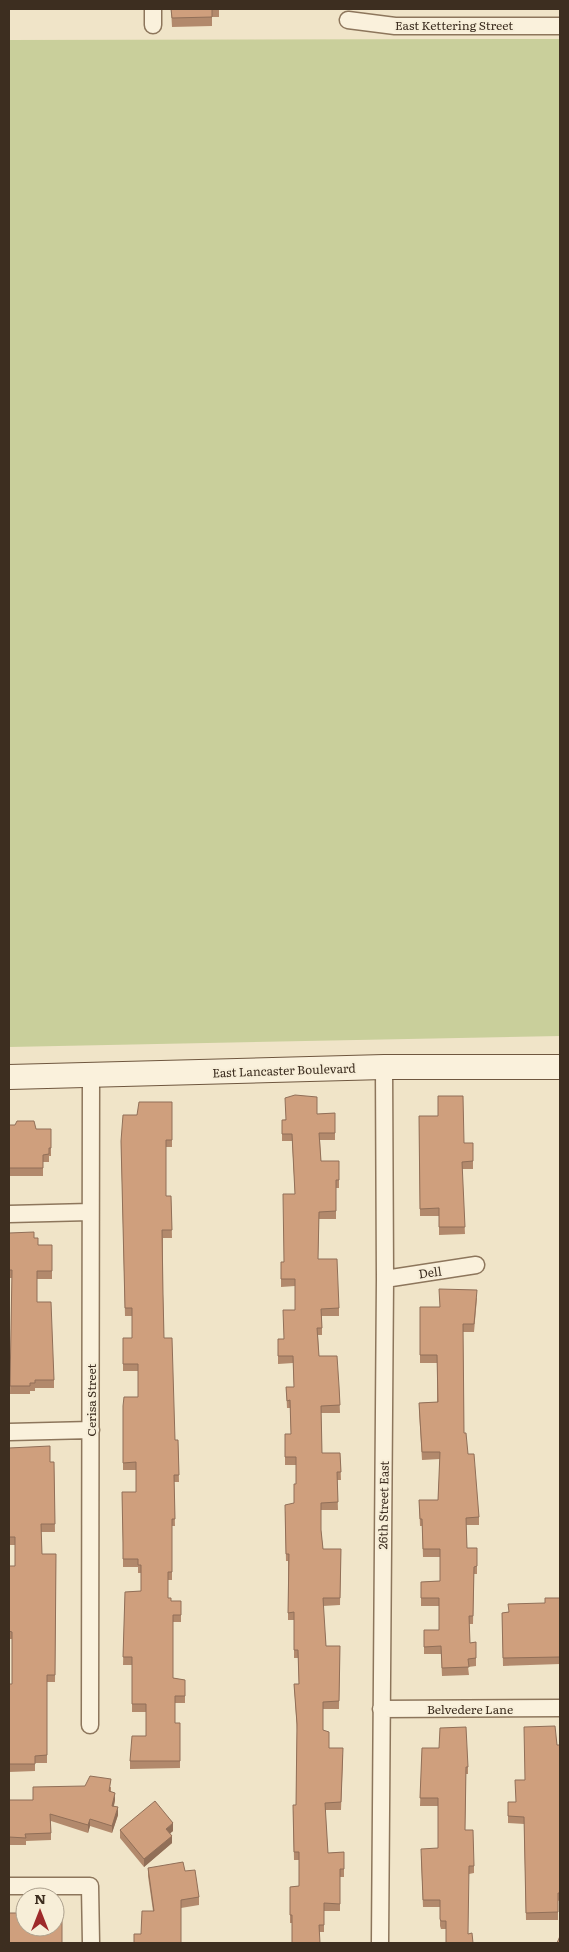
<svg xmlns="http://www.w3.org/2000/svg" width="569" height="1952" viewBox="0 0 569 1952" font-family="Literata,serif">
<rect width="100%" height="100%" fill="#f0e4c8"/>
<path fill="#c9cf9b" d="M560 39V1036L9 1047V40Z"/>
<g fill="none" stroke-linecap="round" stroke-linejoin="round">
<defs>
<path id="minor" d="M153 9V25
M348 20 395 26H560
M9 1214 90 1212
M385 1279 476 1265
M9 1432 91 1430
M381 1709 560 1708
M90 1725 91 1076
M9 1886H90L91 1943
M380 1943 385 1279 384 1067"/>
<path id="secondary" d="M9 1077 384 1067H560"/>
</defs>
<use href="#minor" stroke="#8d765c" stroke-width="19"/>
<use href="#secondary" stroke="#6f573f" stroke-width="26"/>
<use href="#minor" stroke="#faf1dc" stroke-width="16"/>
<use href="#secondary" stroke="#faf1dc" stroke-width="24"/>
</g>
<path fill="#b2896c" d="M171 9H219V17H212V26L172 27Z
M172 1102V1147H166V1196H171L172 1238H163V1294L164 1338 175 1440H178L179 1482H174L175 1526H172V1580H168V1598L171 1601H181V1622H173V1678L185 1680V1703H175V1723H180V1768L130 1769V1761L146 1736V1712H132V1665H123L125 1592 141 1591V1573H138V1567H123V1550L122 1492H136V1470H123V1406L138 1397V1371H123V1338H132V1316H125L121 1141 137 1115Z
M335 1113V1140H320L321 1161H339V1188H336V1219H319L318 1259 339 1308V1316H322V1335H318L319 1356 339 1386 340 1413H321L322 1453H340L341 1480H337L338 1510H321V1530L323 1549H341L340 1605 323 1606 326 1646H340L339 1709H323V1730L329 1748 343 1755 341 1810H325L328 1853 344 1852V1877H340V1911H324V1932H319L292 1923H290V1887L299 1886V1860H294L293 1812 296 1805 297 1731 294 1684H299L298 1658H294V1620H288V1561H286L285 1512 294 1503 296 1484V1465H285V1434H291L290 1408H287L286 1387H294L293 1363 278 1364V1346L284 1339 295 1310V1286L281 1287V1262H284L295 1194 292 1141H282V1120L317 1114Z
M419 1116H438L464 1143 473 1161V1169H462L465 1234 439 1235V1216H420Z
M9 1125 36 1129H51V1156H49V1162H43V1176H9Z
M9 1233 34 1238 38 1245H52V1279H37V1302L54 1380V1388H35V1391H30V1394H10L12 1278H9Z
M477 1298 474 1332H463L464 1433 479 1517V1525H466L467 1548 477 1566V1574H474L473 1624H469L470 1643 476 1642V1666L468 1667 469 1675 442 1676 441 1654H424V1630H439V1606H421V1582L440 1581V1557H423L422 1526H420L419 1500H438L440 1459 422 1460 419 1410V1403L437 1402V1363H420V1355L439 1307Z
M9 1448 50 1462H54L55 1532H41L42 1554H56L55 1682H47V1763H35V1771L9 1772V1684H12V1639H9V1566H15V1545H9Z
M560 1598V1664L503 1666 502 1613 508 1612 545 1603Z
M557 1745H560V1900L558 1901V1920H526L524 1824 508 1823V1802H516L525 1780Z
M422 1748 468 1767V1774H466L465 1830 474 1866V1873L469 1874 446 1929H441L440 1926V1907H423L421 1856 438 1848V1806H420Z
M111 1787V1792L115 1800 114 1806 118 1815 112 1833 90 1826 88 1833 51 1821V1840L26 1841V1845H9V1800H33Z
M120 1830 173 1831 170 1833 172 1843 144 1867 120 1838Z
M148 1868 185 1871 199 1897V1905L181 1908 141 1934 153 1911 148 1876Z"/>
<path fill="#916f58" d="M115 1793V1800L112 1813V1806Z
M118 1807V1815L112 1833V1826Z
M90 1819V1826L88 1833V1825Z
M173 1823V1831L166 1837V1829Z
M172 1836V1843L144 1867V1859Z"/>
<path fill="#cf9f7d" stroke="#916f58" d="M171 9H212V17L172 18Z
M295 1095 317 1097V1114L335 1113V1133H319L321 1161H339V1180H336V1211L319 1212 318 1259H337L339 1308 321 1309 322 1328H317L319 1356H337L339 1386 340 1405 321 1406 322 1453H340L341 1472H337L338 1502 321 1503V1530L323 1549H341L340 1598H323L326 1646H340L339 1701 323 1702V1730L329 1732V1748H343L341 1802 325 1803 328 1853 344 1852V1869H340V1904L324 1903V1925H319L320 1943H292V1915H290V1887L299 1886V1852H294L293 1805H296L297 1724 294 1684H299L298 1650H294V1612L288 1613 289 1554H286L285 1505 294 1503V1484H296V1457H285V1434H291L290 1400 287 1401 286 1387H294L293 1356H278V1339H284L283 1310H295V1279H281V1262H284L283 1194H295L292 1134H282V1120H286L285 1098Z
M438 1096H463L464 1143H473V1161L462 1162 465 1227H439V1208L420 1209 419 1116H438Z
M139 1102H172V1140H166V1196H171L172 1230H162L163 1294 164 1338H172L175 1440H178L179 1475H174L175 1519H172V1572H168V1598H171V1601H181V1615H173V1678L185 1680V1696H175V1723H180V1761H130L132 1736H146V1704H132V1657H123L125 1592 141 1591V1565H138V1559H123V1543L122 1492H136V1462L123 1463V1406L124 1397H138V1364H123V1338H132V1308H125L121 1141 123 1115H137Z
M17 1121H34L36 1129H51V1148H49V1154L43 1155V1168H9V1125H15Z
M34 1232V1238H38V1245H52V1271H37V1302H51L54 1380H35V1383H30V1386H10L12 1270H9V1233Z
M439 1289 477 1290 474 1324H463L464 1433H466L468 1454H474L479 1517 466 1518 467 1548H477V1566L474 1567 473 1616H469L470 1643 476 1642V1658L468 1659 469 1667 442 1668 441 1646 424 1647V1630H439V1598H421V1582L440 1581V1549H423L422 1519H420L419 1500H438L440 1452H422L419 1403 438 1402 437 1355H420V1307H440Z
M50 1446V1462H54L55 1524H41L42 1554H56L55 1675H47V1755L35 1756V1764H9V1684H12V1632L9 1631V1566H15V1537H9V1448Z
M545 1598H560V1657L503 1658 502 1613 509 1612 508 1604 545 1603Z
M555 1726 557 1745H560V1893H558V1912L526 1913 524 1817 508 1816V1802H516L515 1780H525L524 1727Z
M466 1727 468 1767H466L465 1830H473L474 1866H469L468 1934 472 1933 473 1943H446V1921H441L440 1919V1900H423L421 1849 438 1848V1798H420L422 1748H439L440 1728Z
M90 1776 111 1779 109 1791 115 1793 112 1806 118 1807 112 1826 90 1819 88 1825 50 1814 51 1833 25 1834 26 1838 9 1837V1800H33V1787L85 1786Z
M155 1801 173 1823 166 1829 172 1836 144 1859 120 1830Z
M183 1862 185 1871 195 1870 199 1897 181 1900V1943H134V1934H141L142 1911H154L148 1868Z
M55 1912H62V1943H9V1913H19V1920H25V1927H55Z
M560 1936V1943H557Z"/>
<g text-anchor="middle" dominant-baseline="central" stroke-width="4" stroke-linejoin="round" paint-order="stroke">
<g font-size="12" fill="#3d2e20" stroke="#f7eed8">
<text x="454" y="25">East Kettering Street</text>
<text transform="translate(284 1070) rotate(-2)">East Lancaster Boulevard</text>
<text transform="translate(430 1272) rotate(-8)">Dell</text>
<text transform="translate(91 1400) rotate(-90)">Cerisa Street</text>
<text transform="translate(383 1505) rotate(-89)">26th Street East</text>
<text x="470" y="1709">Belvedere Lane</text>
</g>
</g>
<rect width="569" height="1952" fill="none" stroke="#3d2e20" stroke-width="20"/>
<g transform="translate(40 1912)"><circle r="24" fill="#f7eed8" stroke="#ada18e"/>
<path d="M0-4L9 19L0 12L-9 19Z" fill="#9e2a2b"/>
<text y="-8" font-size="14" font-weight="bold" text-anchor="middle" fill="#3d2e20">N</text>
</g>
</svg>
